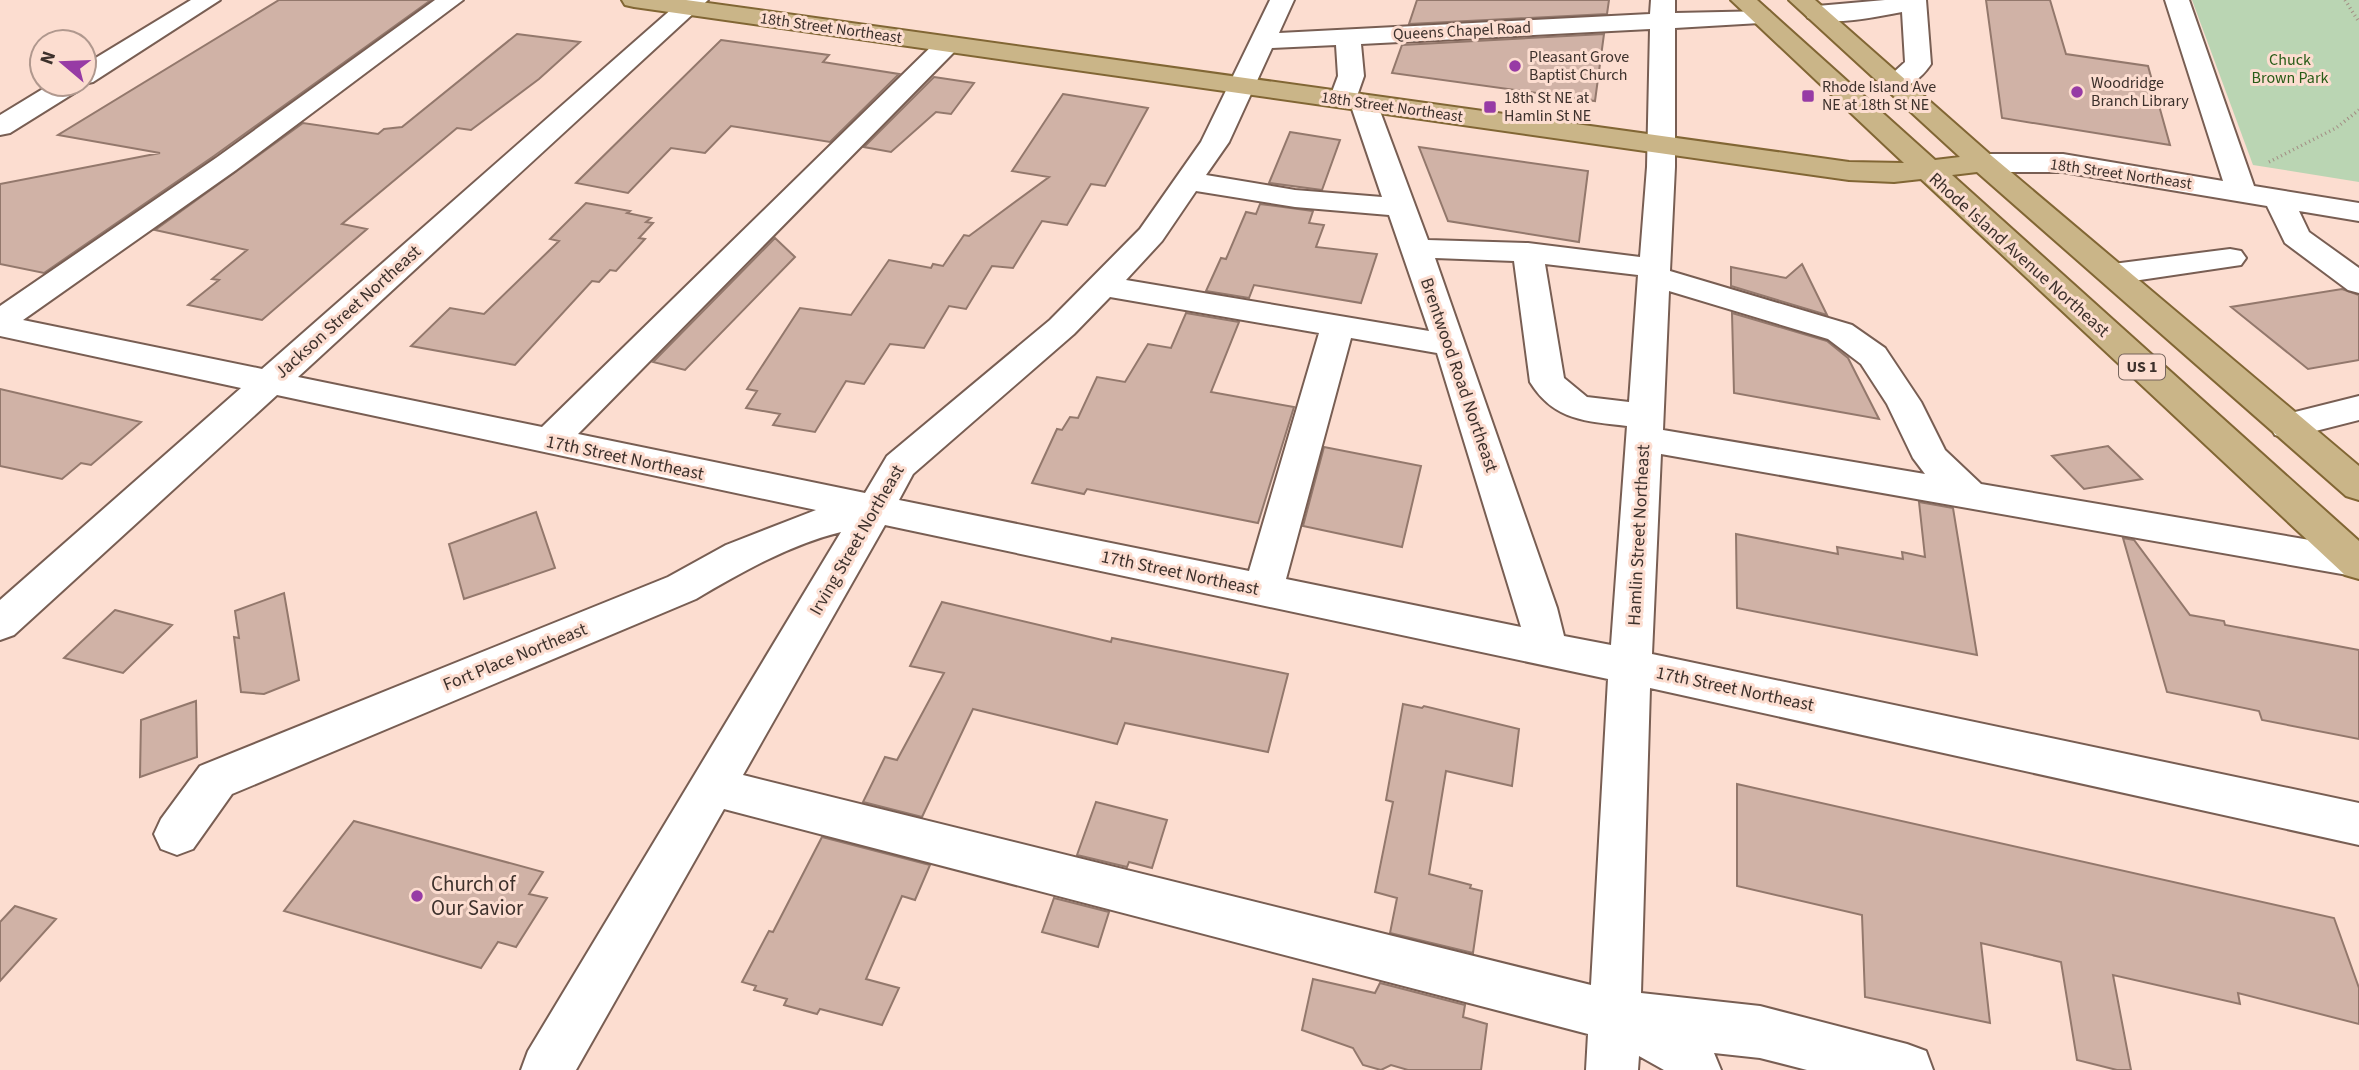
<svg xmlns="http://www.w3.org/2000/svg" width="2359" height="1070" viewBox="0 0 2359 1070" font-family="'Source Sans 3',sans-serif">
<rect width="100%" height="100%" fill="#fcddd0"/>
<path fill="#bad5b3" d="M2192 0H2359V182L2253 165Z"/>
<path fill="#d0b2a6" stroke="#93786c" stroke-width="2" d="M279 0H431L214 156 44 273 0 264V184L160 153 58 135Z
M1417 0H1609L1607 14 1409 24Z
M1986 0H2050L2066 54 2148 66 2170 145 2002 118Z
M517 34 580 42 539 79 471 130 457 128 342 224 367 229 262 320 188 305 219 280 212 279 247 250 155 230 303 123 378 134 384 129 402 127Z
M1604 34 1595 101 1392 73 1402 45Z
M721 40 829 55 823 62 899 74 830 142 731 126 705 153 671 148 628 193 576 183Z
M934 77 974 83 951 114 936 112 891 152 864 147Z
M1063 94 1148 108 1105 186 1091 184 1067 225 1042 221 1013 268 992 266 966 309 949 306 924 348 890 344 864 384 846 381 815 432 773 425 780 414 746 408 757 391 747 389 800 308 851 315 889 260 931 268 933 264 943 266 964 235 969 236 1049 177 1012 171Z
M1290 132 1340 140 1322 190 1269 183Z
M1419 147 1588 171 1579 242 1448 221Z
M586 203 630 211 627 213 651 218 646 222 653 223 639 238 645 239 616 271 610 270 599 282 592 281 515 365 411 346 450 308 484 314 559 241 550 239Z
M1260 204 1313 211 1309 223 1324 225 1316 247 1377 254 1361 303 1254 285 1249 298 1206 291 1221 258 1226 259 1246 212 1256 214Z
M775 238 795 257 685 370 653 362Z
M1802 264 1827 315 1731 286V267L1786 278Z
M2342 289 2359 295V360L2308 369 2231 307Z
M1186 313 1239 322 1211 392 1294 407 1258 523 1087 489 1084 494 1032 483 1057 429 1062 430 1070 417 1078 418 1097 377 1125 382 1148 344 1171 348Z
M1732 313 1827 341 1848 358 1879 419 1734 393Z
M0 389 141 422 91 465 81 463 62 479 0 466Z
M2108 446 2142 479 2084 489 2052 456Z
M1324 447 1421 466 1402 547 1303 526Z
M1919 502 1953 508 1977 655 1737 608 1736 534 1838 554 1837 547 1903 559 1902 552 1925 557Z
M536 512 555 568 464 599 449 544Z
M2123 538 2134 540 2190 615 2224 621 2225 625 2359 650V739L2262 720 2259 711 2167 692Z
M284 593 299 680 264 694 241 692 234 637 239 638 235 611Z
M942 602 1111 642 1112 638 1288 674 1268 752 1125 723 1117 744 973 709 922 817 863 802 885 757 897 760 944 673 910 666Z
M115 610 172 625 123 673 64 658Z
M196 701 197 757 140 777 141 720Z
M1403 704 1422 708 1424 706 1519 729 1512 786 1446 771 1429 874 1471 885 1470 888 1482 891 1473 953 1390 933 1397 898 1375 892 1393 802 1386 800Z
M1737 784 2334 918 2359 988V1024L2238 993 2240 1004 2113 975 2131 1070H2117L2077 1060 2061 962 1981 943 1990 1023 1865 997 1862 915 1737 886Z
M1096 802 1167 820 1152 868 1129 862 1127 867 1077 855Z
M354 821 543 872 529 894 547 898 516 947 498 942 481 968 284 911Z
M822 837 930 865 915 900 902 896 866 979 899 988 882 1025 820 1009 817 1014 784 1005 787 999 754 990 756 986 742 982 769 931 773 932Z
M1054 898 1109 912 1098 947 1042 932Z
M15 906 56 919 0 981V922Z
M1313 979 1375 993 1380 983 1465 1005 1463 1017 1487 1024 1481 1070H1408L1391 1065 1381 1070 1363 1065 1353 1048 1302 1030Z"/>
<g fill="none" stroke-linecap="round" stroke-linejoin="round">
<defs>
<path id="minor" d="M191 0H220L93 82 84 84V65Z
M435 0H463L236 170 23 320 262 369 682 0H708L298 377 542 427 939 39H957L961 44 957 49 578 434 865 493 887 456 1050 320 1140 229 1201 142 1270 0H1294L1279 33 1650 14 1651 0H1675V13L1769 11 1772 16 1769 21 1760 23 1675 28V167L1670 271 1852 325 1885 348 1921 402 1945 450 1981 484 2357 548 2359 577 1661 454 1652 654 2359 803V845L1650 688 1641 993 1760 1006 1907 1044 1926 1051 1933 1070H1807L1760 1058 1714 1053 1721 1070H1664L1639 1056 1638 1070H1586L1588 1034 724 809 576 1070H521L528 1051 841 532C789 545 742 572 696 599L232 794 193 849 177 855 161 849 154 834 161 819 200 766 668 577 726 545 816 510 277 395 14 635 0 640V600L241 388 0 336V306L216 158ZM1650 29 1647 167 1640 257 1528 243 1428 240 1377 103 1373 97 1357 96 1364 76 1361 44ZM1336 45 1338 76 1329 100 1332 106H1351L1382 197 1295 190 1206 175 1229 142 1272 48ZM1196 191 1295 207 1389 215 1429 331 1126 280 1162 241ZM1435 258 1514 261 1530 382C1554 421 1586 421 1627 426L1611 645 1564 636 1557 608ZM1545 264 1638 275 1629 402 1587 397 1564 378ZM1669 291 1828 339 1861 364 1887 404 1913 458 1925 474 1663 430ZM1110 297 1319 333 1249 571 899 500 913 474 1074 334ZM1351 338 1437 353 1521 627 1286 579ZM885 525 1608 679 1591 985 743 775Z
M1885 0H1926L1931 64C1921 79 1905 92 1887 88L1883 82 1905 62 1902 12C1873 17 1838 26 1808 18L1805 13 1808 8 1817 6Z
M2165 0H2189L2254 186 2359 203V221L2299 211 2309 232 2359 268V293L2348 290 2285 243 2267 206 2063 172H1983L1973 169 1969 163 1973 157 1983 154H2063L2223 181Z
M51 84H83L79 90 10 133 0 135V115Z
M2230 249 2241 251 2246 258 2241 265 2113 284 2102 281 2097 274 2102 267 2113 264Z
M2359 396V420L2288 438 2275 435 2270 426 2275 417Z"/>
<path id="major" d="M622 0H686L1849 162 1904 163 1731 0H1757L1935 160 1960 157 1789 0H1815L1993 157 2359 466V500L2346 496 1977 172 1952 175 2359 541V579L2345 575 1921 179 1894 182 1849 180 634 7 625 5Z"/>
</defs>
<use href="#minor" stroke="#785e53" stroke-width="4"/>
<use href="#major" stroke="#816634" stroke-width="4"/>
<path stroke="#a28c83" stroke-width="3.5" stroke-dasharray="1 3.5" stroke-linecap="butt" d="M2345 0 2359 22
M2269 162 2336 128 2359 110"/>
<use href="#minor" fill="#fff" fill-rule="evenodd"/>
<use href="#major" fill="#cab588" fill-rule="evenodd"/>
</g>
<g fill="#973ba5" stroke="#fcddd0" stroke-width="2.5">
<circle cx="1515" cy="66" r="7"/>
<circle cx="2077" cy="92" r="7"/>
<rect x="1801" y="89" width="14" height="14" rx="3.5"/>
<rect x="1483" y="100" width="14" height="14" rx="3.5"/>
<circle cx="417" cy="896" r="7"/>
</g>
<g text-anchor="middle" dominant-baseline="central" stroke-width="6" stroke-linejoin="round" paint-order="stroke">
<g font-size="16" fill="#3d312c" stroke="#fcddd0">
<text transform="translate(831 28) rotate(8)">18th Street Northeast</text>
<text transform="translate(1462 31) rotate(-3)">Queens Chapel Road</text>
<text transform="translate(1392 107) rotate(8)">18th Street Northeast</text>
<text transform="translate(2121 174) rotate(8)">18th Street Northeast</text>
</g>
<g font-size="16" fill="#3d312c" stroke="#fcddd0" text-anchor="start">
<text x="1529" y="57">Pleasant Grove<tspan x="1529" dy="18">Baptist Church</tspan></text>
<text x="2091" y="83">Woodridge<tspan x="2091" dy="18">Branch Library</tspan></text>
<text x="1822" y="87">Rhode Island Ave<tspan x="1822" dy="18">NE at 18th St NE</tspan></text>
<text x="1504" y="98">18th St NE at<tspan x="1504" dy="18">Hamlin St NE</tspan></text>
</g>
<g font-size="16" fill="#275b16" stroke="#fcddd0">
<text x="2290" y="60">Chuck<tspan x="2290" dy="18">Brown Park</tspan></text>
</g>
<rect fill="#fcddd0" stroke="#76655d" stroke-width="2" x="2119" y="354.5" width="46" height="25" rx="5"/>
<g font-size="16" font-weight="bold" fill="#3d312c">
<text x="2142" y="367">US 1</text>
</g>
<g font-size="18" fill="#3d312c" stroke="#fcddd0">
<text transform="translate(2019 255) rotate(42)">Rhode Island Avenue Northeast</text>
<text transform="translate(348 312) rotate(-42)">Jackson Street Northeast</text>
<text transform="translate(1459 375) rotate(71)">Brentwood Road Northeast</text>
<text transform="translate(625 458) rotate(12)">17th Street Northeast</text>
<text transform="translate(1639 535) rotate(-87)">Hamlin Street Northeast</text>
<text transform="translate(857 540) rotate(-60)">Irving Street Northeast</text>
<text transform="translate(1180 573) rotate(12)">17th Street Northeast</text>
<text transform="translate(515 657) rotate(-22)">Fort Place Northeast</text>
<text transform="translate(1735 689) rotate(12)">17th Street Northeast</text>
</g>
<g font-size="21" fill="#3d312c" stroke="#fcddd0" text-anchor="start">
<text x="431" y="884">Church of<tspan x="431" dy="24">Our Savior</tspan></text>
</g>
</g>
<g transform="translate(63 63) rotate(289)"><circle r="33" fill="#fcddd0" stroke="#b0988e" stroke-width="2"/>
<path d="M0-5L12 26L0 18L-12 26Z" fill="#973ba5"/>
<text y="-10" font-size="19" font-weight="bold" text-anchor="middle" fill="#3d312c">N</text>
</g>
</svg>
